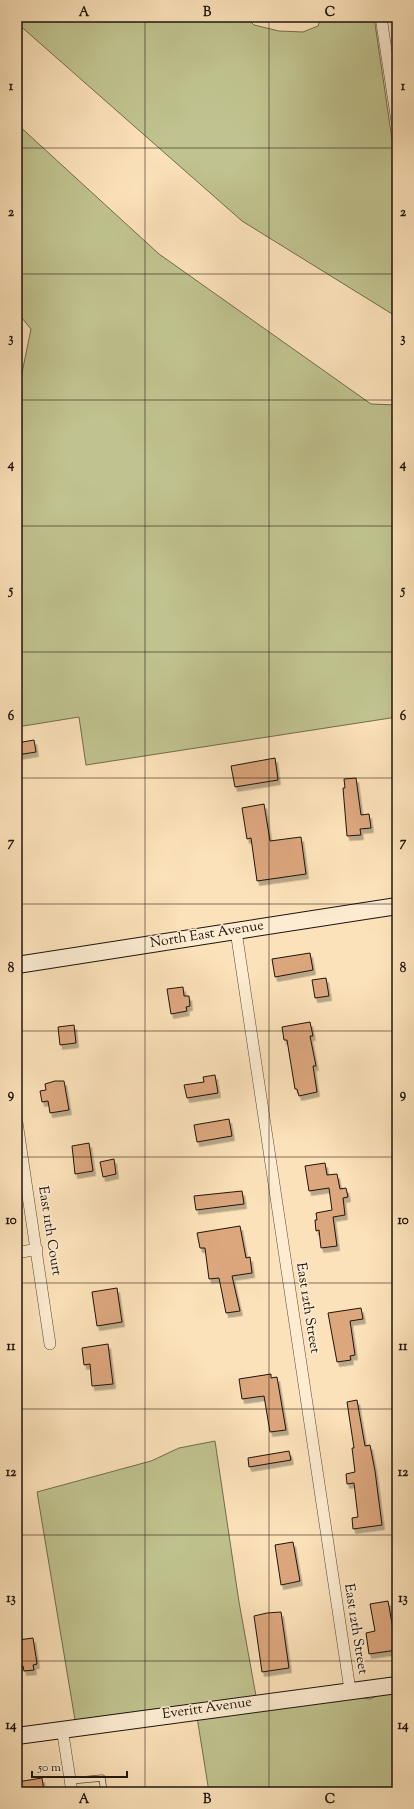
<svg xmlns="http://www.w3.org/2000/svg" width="414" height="1809" viewBox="0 0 414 1809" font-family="'Sorts Mill Goudy',serif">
<defs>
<filter id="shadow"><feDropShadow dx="2.5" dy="4.5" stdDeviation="0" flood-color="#0004"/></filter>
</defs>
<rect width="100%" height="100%" fill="#fce2ba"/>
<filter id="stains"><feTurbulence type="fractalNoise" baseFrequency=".005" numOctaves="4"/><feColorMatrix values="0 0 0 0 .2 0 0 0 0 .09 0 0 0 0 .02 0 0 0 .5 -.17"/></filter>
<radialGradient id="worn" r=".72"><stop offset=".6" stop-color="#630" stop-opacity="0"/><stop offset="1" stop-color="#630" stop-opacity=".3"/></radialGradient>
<path fill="#c0c38f" stroke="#6f6c4e" d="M17 17H246L254 25 279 31 303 32 318 26 321 17H374L397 173V317L242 221 17 23Z
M17 124 159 254 371 404 397 405V717L86 765 79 717 17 727V397L31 329 17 312Z
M215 1441 239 1602 256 1696 75 1720 37 1492 151 1461 179 1448Z
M397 1691V1792H209L197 1717 349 1696 370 1699 386 1692Z"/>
<path fill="#dda77e" stroke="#1e140d" filter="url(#shadow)" d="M34 740 36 752 17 755V743Z
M275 758 278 780 235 787 231 766Z
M356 778 361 815 369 814 371 828 360 829 361 835 347 836 343 788H345L344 779Z
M264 804 270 841 301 837 306 874 257 881 251 838 247 839 242 808Z
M310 953 313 970 275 977 272 959Z
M326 978 329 996 315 998 312 980Z
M183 987 184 996H189L190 1006 186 1007 187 1011 171 1014 167 989Z
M310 1022 313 1036H310L316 1066H313L317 1092 299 1096 297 1089H295L287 1040H284L282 1027Z
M74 1025 76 1043 60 1045 58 1027Z
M215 1075 218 1093 187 1098 184 1085 204 1082 203 1077Z
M55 1081H64L69 1110 50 1113 48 1101 42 1102 40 1091 46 1090 45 1084Z
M229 1119 232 1136 197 1142 194 1125Z
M89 1143 93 1171 75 1174 72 1146Z
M114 1159 116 1174 103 1177 100 1162Z
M325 1163 327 1175 337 1174 340 1189 346 1188 348 1197 343 1198 345 1215 333 1217 337 1246 321 1248 319 1230 316 1231 315 1220H317L316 1213 332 1210 329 1188 309 1191 305 1166Z
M242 1191 244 1204 196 1210 194 1196Z
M240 1226 246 1258 250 1257 252 1273 232 1276 240 1311 226 1313 219 1278 209 1279 205 1248H200L197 1233Z
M117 1288 122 1322 97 1326 92 1292Z
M361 1308 363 1319 350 1321 355 1355 350 1356 351 1360 337 1362 328 1313Z
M108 1344 113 1384 92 1386 90 1364 84 1365 82 1348Z
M271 1374V1378L277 1377 286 1430 270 1432 264 1396 242 1399 239 1379Z
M357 1400 365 1446 370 1445 375 1471 382 1525 353 1529 352 1518 358 1517 354 1483 347 1484 346 1474 355 1472 352 1448H354L347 1402Z
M289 1451 291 1460 249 1467 248 1458Z
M293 1542 300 1581 281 1585 275 1545Z
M388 1601 393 1629 397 1628V1650L369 1654 366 1633 375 1631 370 1604Z
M281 1612 289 1668 262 1672 254 1616 267 1613Z
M33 1638 37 1664 33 1665 34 1670 24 1671 23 1666 17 1667V1650H19L18 1640Z
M42 1778 44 1792H19L17 1782Z"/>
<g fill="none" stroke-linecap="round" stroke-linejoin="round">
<defs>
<path id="lane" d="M70 1781 102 1778 104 1792"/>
<path id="street" d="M381 17 397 122
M236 931 350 1690
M17 1122 50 1344
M17 1253 37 1249
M62 1728 72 1792"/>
<path id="secondary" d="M17 965 397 906
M17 1736 397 1685"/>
</defs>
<use href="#lane" stroke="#564838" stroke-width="7"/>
<use href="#street" stroke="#564838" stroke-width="12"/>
<use href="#secondary" stroke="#1e140d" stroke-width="18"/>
<use href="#lane" stroke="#fdecd2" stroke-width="5.5"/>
<use href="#street" stroke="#fdecd2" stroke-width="11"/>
<use href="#secondary" stroke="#fdecd2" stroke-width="16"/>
</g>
<path fill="none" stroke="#1e140d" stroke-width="1" stroke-opacity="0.55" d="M145 17V1792M269 17V1792M17 148H397M17 274H397M17 400H397M17 526H397M17 652H397M17 778H397M17 904H397M17 1031H397M17 1157H397M17 1283H397M17 1409H397M17 1535H397M17 1661H397"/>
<g text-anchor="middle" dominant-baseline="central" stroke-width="3" stroke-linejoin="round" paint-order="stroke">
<g font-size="14" fill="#1e140d" stroke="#fdecd2">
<text transform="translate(207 935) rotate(-9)">North East Avenue</text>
<text transform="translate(49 1231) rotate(81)">East 11th Court</text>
<text transform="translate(307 1308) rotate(81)">East 12th Street</text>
<text transform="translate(355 1629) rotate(81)">East 12th Street</text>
<text transform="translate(207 1709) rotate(-8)">Everitt Avenue</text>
</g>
</g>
<rect width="414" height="1809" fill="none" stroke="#fce2ba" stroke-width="44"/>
<path d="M32 1771v6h95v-6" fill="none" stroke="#1e140d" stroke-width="2"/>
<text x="38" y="1771" font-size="12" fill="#1e140d" stroke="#fdecd2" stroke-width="3" paint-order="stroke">50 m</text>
<rect x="22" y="22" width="370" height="1765" fill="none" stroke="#1e140d" stroke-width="1.5"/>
<g font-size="13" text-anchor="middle" font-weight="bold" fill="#1e140d">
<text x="84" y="16">A</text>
<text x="207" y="16">B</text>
<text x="330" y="16">C</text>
<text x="11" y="90">1</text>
<text x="403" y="90">1</text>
<text x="11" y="216">2</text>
<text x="403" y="216">2</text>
<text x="11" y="342">3</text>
<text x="403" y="342">3</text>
<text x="11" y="468">4</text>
<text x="403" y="468">4</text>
<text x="11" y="594">5</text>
<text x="403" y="594">5</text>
<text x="11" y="720">6</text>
<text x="403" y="720">6</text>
<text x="11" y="846">7</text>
<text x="403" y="846">7</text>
<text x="11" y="972">8</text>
<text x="403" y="972">8</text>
<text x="11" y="1098">9</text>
<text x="403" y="1098">9</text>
<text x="11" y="1224">10</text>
<text x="403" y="1224">10</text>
<text x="11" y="1350">11</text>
<text x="403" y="1350">11</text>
<text x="11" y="1476">12</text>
<text x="403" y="1476">12</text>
<text x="11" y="1602">13</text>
<text x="403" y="1602">13</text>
<text x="11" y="1729">14</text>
<text x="403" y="1729">14</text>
<text x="84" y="1803">A</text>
<text x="207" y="1803">B</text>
<text x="330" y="1803">C</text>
</g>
<rect width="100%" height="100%" filter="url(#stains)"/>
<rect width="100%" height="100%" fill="url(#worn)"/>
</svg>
